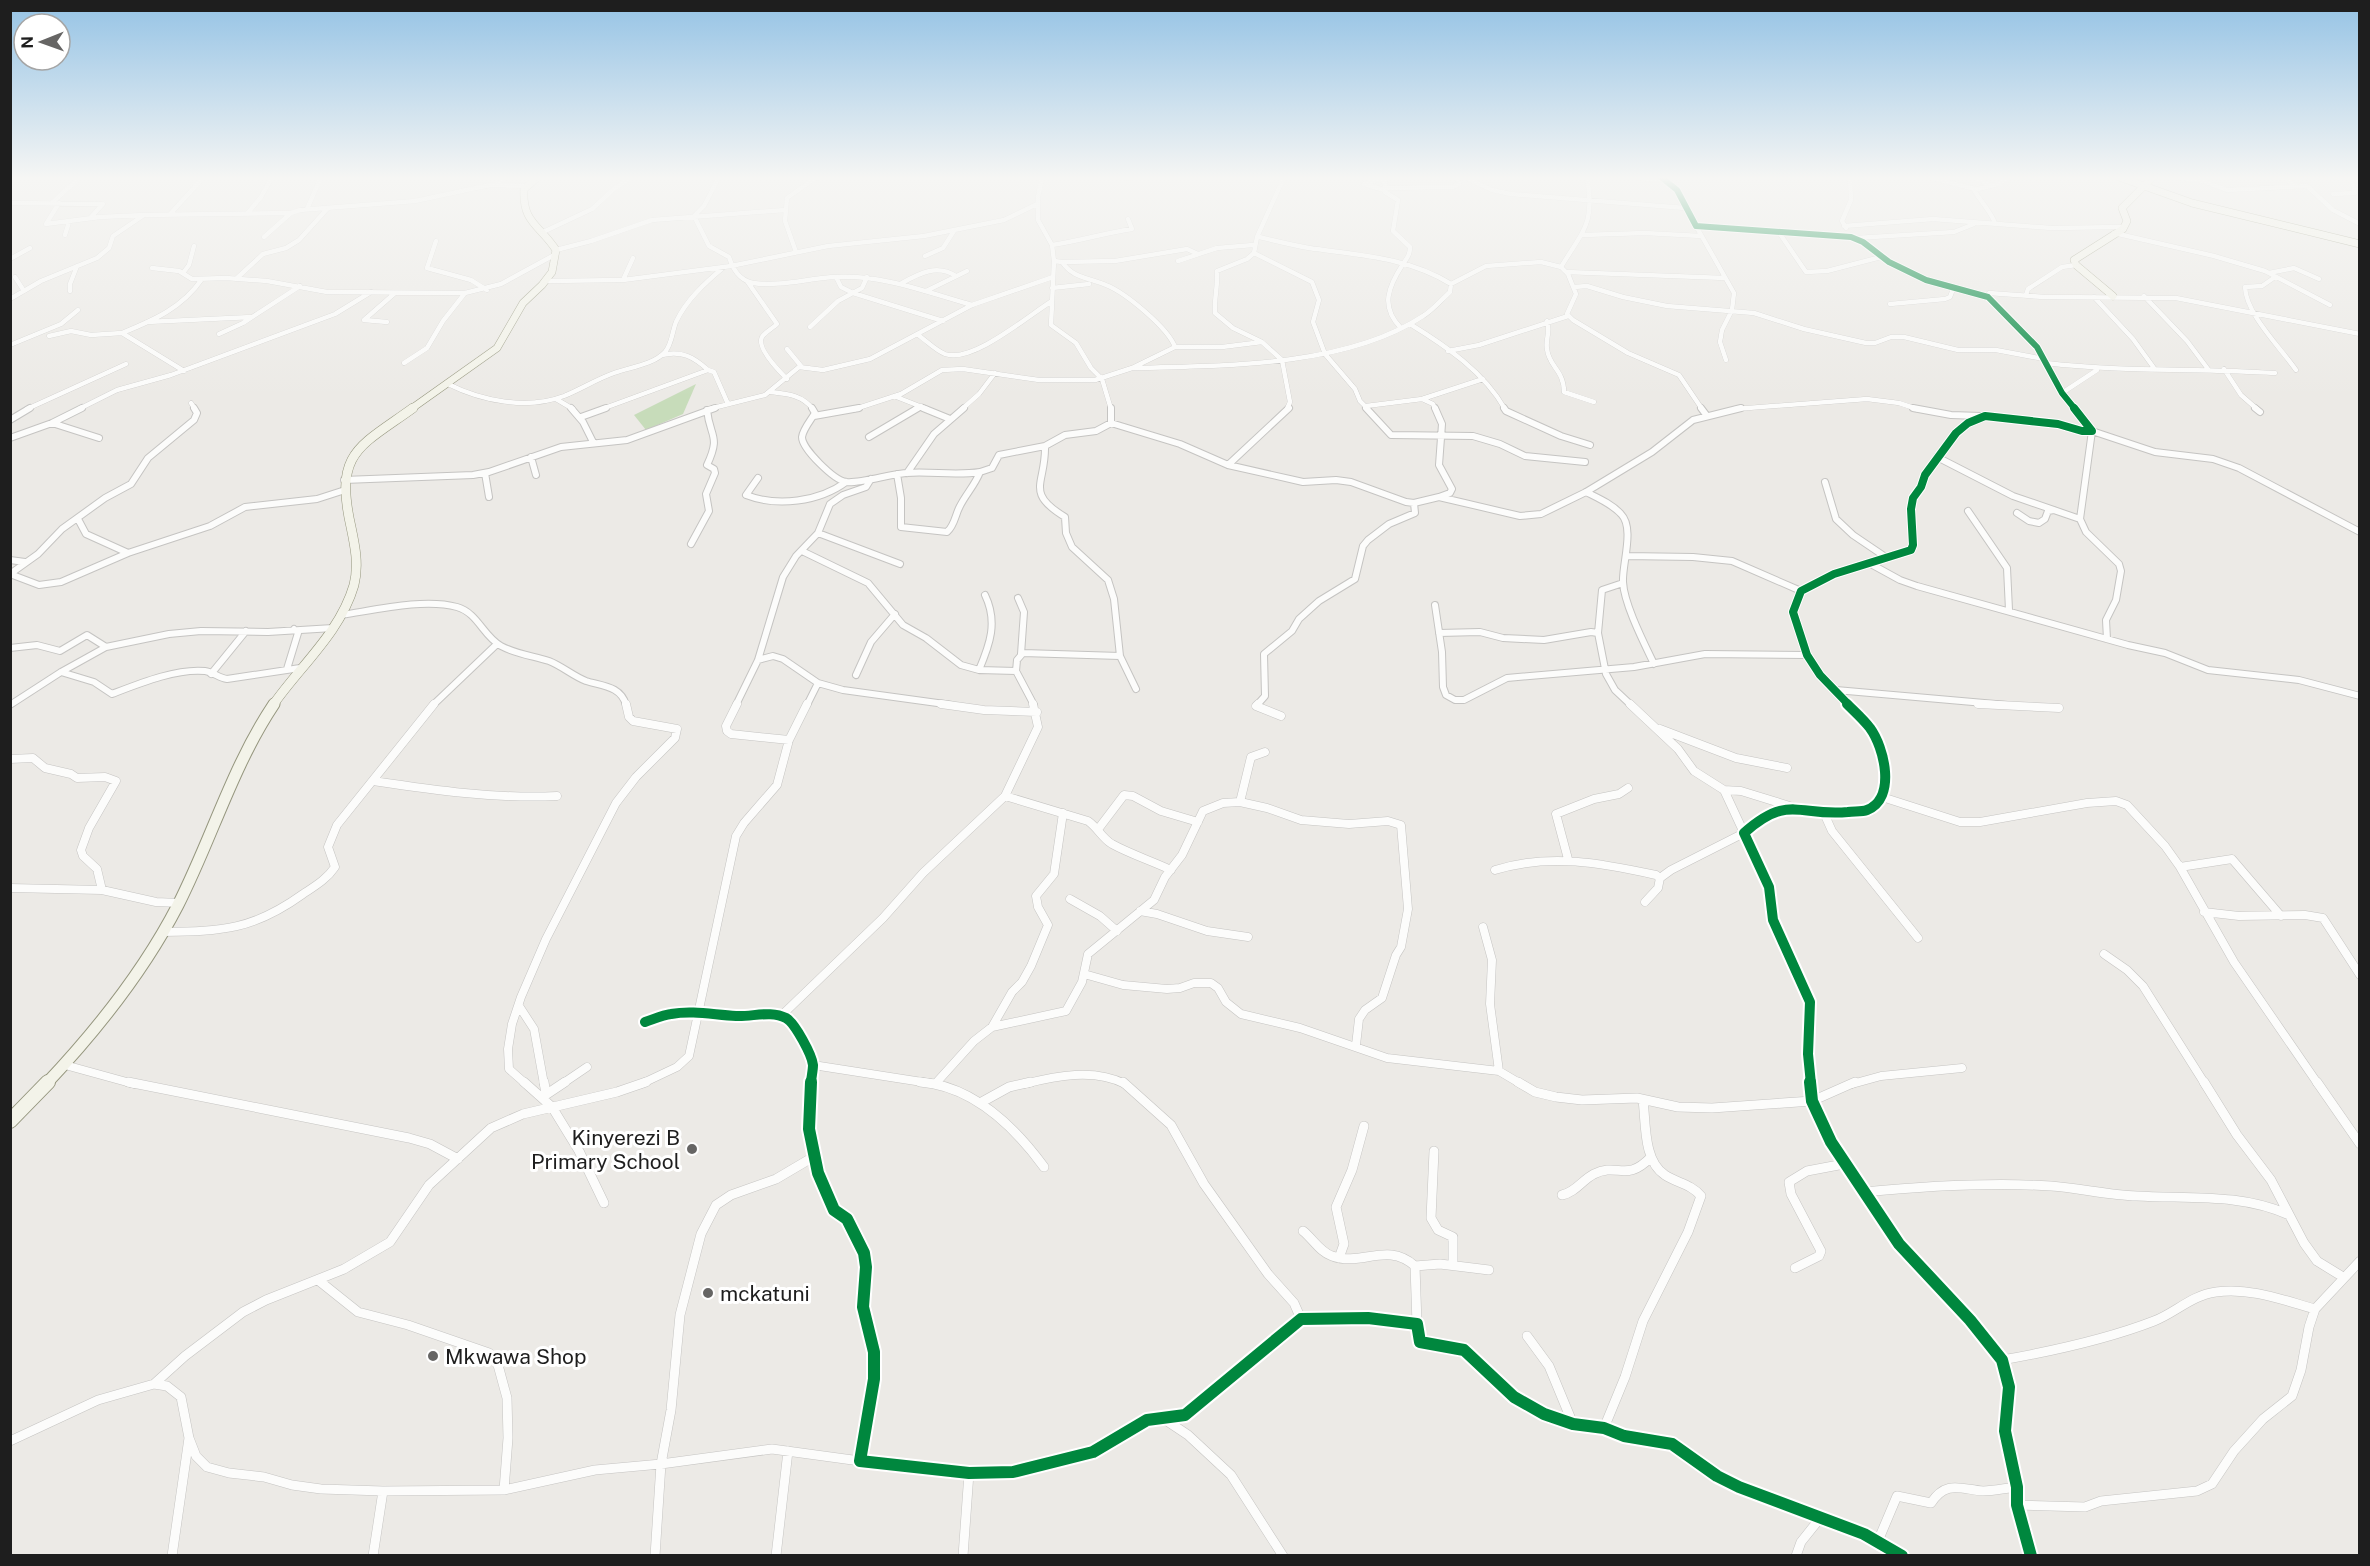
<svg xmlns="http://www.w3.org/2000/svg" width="2370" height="1566" viewBox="0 0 2370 1566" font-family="'Public Sans',sans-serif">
<rect width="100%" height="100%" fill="#eceae6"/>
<path fill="#c7dcba" d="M696 384 683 414 646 430 634 415Z"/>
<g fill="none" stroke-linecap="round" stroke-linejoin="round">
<defs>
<path id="street-far3" d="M719 177 704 206 694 216 709 246 729 257C733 269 739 280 753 283 780 287 809 278 836 277 884 275 926 292 972 305
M1042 177 1038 197V220L1052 245 1054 261 1051 325 1076 343 1091 368 1102 379 1111 409
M1109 177 1132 178
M1284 177 1257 237 1254 253 1247 259 1217 271C1218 286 1214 299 1215 313L1233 328 1262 342 1282 360 1290 402 1287 409
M1464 177 1492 190 1511 194 1685 208
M1587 177C1595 224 1584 229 1561 267L1568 274 1576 294 1567 314 1573 320 1628 353 1679 375 1702 409
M1630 177 1666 181
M1661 177 1677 190 1696 226 1851 237 1863 242 1889 262 1926 280 1988 297 2037 347 2062 393 2075 409
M1928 177 1975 189
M1975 177 1989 185
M2173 177 2203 181 2227 190 2307 186 2333 210 2360 224
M2283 177 2294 185
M10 179 16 177
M1385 181V192L1398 200 1393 231 1410 247C1410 255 1407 258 1403 264 1388 287 1380 307 1401 328
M1364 184 1384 190 1388 188 1453 187 1459 184 1457 177
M1364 184 1377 180 1385 181V177
M496 185 506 177
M2333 194 2355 193 2351 177
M53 202 80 177
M10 203 103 204 90 218
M59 203 46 224 100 217 144 215
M307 209 321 177
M171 213 204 177
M247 214 261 197 272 177
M1995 224C1994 216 1979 199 1974 190L1998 184 2009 177
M1696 226 1734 293 1732 310 1722 330 1720 342 1726 360
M1844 226 1933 219 2051 228 2123 227
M1846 228 1842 221 1851 200 1850 177
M1778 231 1806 272 1827 271 1881 257
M543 232 592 209 615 188 629 179
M2114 233 2214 256 2265 271 2330 305
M65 235 69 222
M1583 235 1645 233 1701 236
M264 237 291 213 300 210 415 201 490 185 526 186
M1856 238 1954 232 1974 224
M436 241 427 268 471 280 487 290
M1052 245C1079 241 1105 233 1132 229L1128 219
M556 250 591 241 652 220 785 210
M796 252 785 221 787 198 817 177
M1254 253 1312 282 1319 300 1313 322 1325 354 1355 389 1360 401 1368 409
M925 256 943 248 954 231
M10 259 30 248
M1178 261 1217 248 1253 245
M1062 262 1115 261 1187 249 1198 254
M152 268 179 271 192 279 226 278 267 281 327 292 465 293 501 284 556 254
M1566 272 1725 278
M183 273 189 265 194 246
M2269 273 2294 268 2319 279
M15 277 24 291
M836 277 841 287 853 293 943 321
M2275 277 2262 286 2245 287C2246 314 2280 347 2296 370
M237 278 263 254 286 248 299 240 328 208
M623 280 633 258
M548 281 623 280 731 266 828 246 924 236 1004 220 1037 204
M747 281 777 324C773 328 764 333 762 337 756 348 780 372 787 379
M902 283C920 273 937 264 956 276
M1451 284 1486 266 1541 262 1561 267
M1574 287 1587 286 1623 297 1667 306 1754 313 1804 329 1866 343H1875L1891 337H1904L1958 350H1996L2044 359
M1052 288 1089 284
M70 291V284L77 266
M926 291 967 271
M2026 295 2028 289 2062 267 2076 265
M2144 296 2187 341 2208 369
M1988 297 1989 293 2044 297 2176 298 2360 334
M2094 297 2133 339 2154 368
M10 299 41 281 97 258 109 248 113 236 144 215 291 213
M1890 304 1945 299 1950 297 1953 289
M1547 321C1551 332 1545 339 1547 349 1549 367 1564 370 1564 392L1594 402
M147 322 252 317
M387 322 364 320 395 293
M1410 324C1446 346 1484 372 1505 409
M810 327 838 301 862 288 867 277
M122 333C154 320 182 308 202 279
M219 334 243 323 300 286
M918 335C927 341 935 350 945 354 972 364 1029 315 1052 301
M49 336 71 331 91 335 122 333 184 371
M10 345 61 324 78 310
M1175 347H1222L1262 342
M787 349 801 366
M1448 351 1479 345 1568 316
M662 355C681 350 694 357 708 370
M404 363 427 348 443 321 465 293
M2046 363C2122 372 2199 368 2275 373
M1132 368C1221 366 1346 367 1423 316 1433 310 1441 300 1450 292L1451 284C1407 257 1358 255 1309 248 1292 245 1276 241 1259 237
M2224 369 2241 395 2257 409
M448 384C482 401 527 410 564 396 581 389 597 379 614 373 630 367 653 365 665 352 672 344 672 332 676 322 686 300 706 282 724 267
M771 392C788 394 802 395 813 409
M2062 393 2097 370
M894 396 927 409
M556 399 573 409
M1422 399 1433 404 1435 409
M191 403 195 409
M1366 406 1422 399 1483 379
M27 409 126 364
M79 409 117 390 171 375 335 314 371 292
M602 409 708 370 714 372 728 404
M709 409 765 395 799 367 823 370 870 359 972 305 1053 277
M855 409 901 394 942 370 963 369 1039 380H1095L1132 368 1175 347C1168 328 1126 293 1106 285 1088 277 1074 279 1062 262L1054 261
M915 409 921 406
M962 409 979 394 995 373
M1735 409 1867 399 1899 403 1917 409"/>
<path id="street-far2" d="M571 408 583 422 593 442
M812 408 815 413C811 420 803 429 802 437 802 449 834 480 846 482 858 484 891 474 906 473 931 471 955 476 980 472
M923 408 950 419
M1111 408V423L1096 431 1065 435 1045 446C1046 484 1024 492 1065 517L1066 533 1072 547 1108 580 1114 599 1120 656 1136 689
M1366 408 1391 435 1473 436 1500 444 1525 456 1585 462
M1435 408 1442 424 1439 465 1452 489 1450 493 1439 497
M1504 408 1506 411 1561 436 1590 445
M1701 408 1707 416
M1913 408 1951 415 1981 416
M2255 408 2260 412
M814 416 859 408
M581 417 606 408
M10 420 30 408
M52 423 99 438
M1111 423 1180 444 1228 465 1303 482 1336 480 1351 482 1406 502 1414 503 1439 497 1520 516 1541 514 1586 492 1652 452 1693 420 1741 408
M869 437 918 408
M10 438 52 423 82 408
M531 457 536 475
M1937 457 2013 496 2080 519
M1228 465 1289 408
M485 473 489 497
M907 473 934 434 964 408
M897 474 901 498V527L947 532C955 525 955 515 960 506 966 494 975 485 980 472L992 468 999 455 1045 446
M758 478 746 495C777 507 819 502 846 482
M344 480 473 475 489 472 561 447 627 440 715 408
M1825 482 1836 519 1853 535 1887 558
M1586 492C1598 498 1612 504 1621 514 1635 528 1622 564 1623 582 1624 604 1644 643 1654 664
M1968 511 2007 568 2009 610
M2017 513 2029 521 2039 523 2045 519 2048 511 2054 510
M78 519 86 534 128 553
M818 533 900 564
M691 544 709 511 706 494 715 473 714 469 707 465C721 435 710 438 707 410
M802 551 868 583 903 625 926 638 961 665 979 670 1016 671 1034 705
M1626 556 1693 557 1732 561 1801 591
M10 560 25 562
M1869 563 1900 580 1917 586 2128 645 2165 653 2208 670 2299 680 2360 696
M10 574 39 585 61 582 128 553 210 526 245 507 317 499 345 490
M10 574 38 554 62 529 105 498 131 484 148 458 194 420 197 413 194 408
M1018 598 1024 612 1021 654
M1435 605 1442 652 1443 687 1446 695 1455 700H1464L1507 678 1634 667 1705 654 1807 655
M342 615C375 610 424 598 457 607 478 613 483 636 501 646 516 654 533 656 549 661 562 666 573 676 586 681 602 686 621 686 626 705
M1439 633 1480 632 1503 638 1544 640 1591 632 1598 633 1606 674 1615 690 1631 705
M1598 633 1602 590 1623 583
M2107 639 2106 620 2116 600 2121 571 2119 564 2086 532 2080 519 2092 431 2155 452 2213 459 2239 468 2360 532
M10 648 37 645 60 651 87 635 106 647 169 634 201 631 268 632 333 628
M758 660 773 656 783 659 818 683 843 690 952 705
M287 669 298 633 294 629
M979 670C990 644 998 622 985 595
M1016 671 1017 660 1023 653 1120 656
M61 672 94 682 112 694C138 684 177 668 205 671 213 672 219 678 227 679L300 668
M211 674 246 631
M856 675 871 642 895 614
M1836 690 2007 705
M10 705 61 672 106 647
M433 705 497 644
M736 705 758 660 783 577 796 556 818 533 830 504 843 495 866 487 871 479
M807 705 818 683
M1257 705 1265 696 1264 654 1292 631 1299 619 1319 601 1355 579 1363 546 1368 540 1389 524 1415 513 1414 503
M1849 705 1820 675 1807 655 1793 612 1801 591 1834 574 1911 550 1913 545 1911 509 1913 498 1921 487 1925 475 1956 433 1968 423 1985 416 2058 424 2082 431H2092L2074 408"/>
<path id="street-far1" d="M737 704 726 726 727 731 731 734 789 740
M941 704 984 710 1037 712
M1258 704 1256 706 1281 716
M1630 704 1678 749 1694 771 1724 790 1741 791 1793 807
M1978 704 2059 708
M1660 729 1736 758 1787 768
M10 759 33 758 45 768 71 774 77 778 105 777 116 781 89 828 81 850 83 856 97 869 102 890
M373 781C434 790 495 799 557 796
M1005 796 1088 821C1098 828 1102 838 1112 844 1130 854 1152 861 1171 870
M1882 797 1960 822H1980L2087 803 2116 801 2127 805 2165 846 2180 867 2234 962 2318 1084
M1240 802 1267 808 1301 820 1349 824 1388 821 1401 825 1408 909 1401 947 1396 955 1382 998 1365 1010 1359 1019 1356 1045
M1823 811 1832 831 1918 938
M1099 828 1124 795 1133 796 1161 811 1198 822
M1568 859 1556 814 1594 799 1619 794 1628 788
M2180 867 2232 859 2281 916
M1495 870C1550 853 1601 863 1656 875L1660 878 1658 888 1645 902
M1660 878 1671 870 1744 833 1724 790
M10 888 102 890 156 902 179 903
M1070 899 1100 916 1117 931
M1140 911 1157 914 1207 931 1248 937
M2204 912 2239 916 2305 915 2323 918 2360 975
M1483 927 1492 960 1490 1004 1499 1071
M163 932C223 931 253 930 303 894 315 886 327 879 335 867L328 847 337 825 434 704
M2104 954 2127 970 2143 986 2205 1084
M1084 974 1123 985 1167 989 1180 988 1194 983H1211L1218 988 1226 1002 1241 1014 1300 1028 1387 1058 1499 1071 1521 1084
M519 1006 534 1029 544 1084
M781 1016 883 918 923 873 1005 796 1038 727 1033 704
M645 1022C654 1019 663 1015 671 1014 693 1010 714 1015 736 1016 752 1017 771 1010 786 1018 795 1023 812 1055 813 1065 813 1071 811 1078 811 1084
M992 1027 1012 992 1022 982 1031 966 1048 925 1038 907 1036 896 1054 874 1063 813
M65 1065 134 1084
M813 1065 935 1084
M936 1083 974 1041 992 1027 1066 1011 1082 982 1088 954 1154 900 1165 877 1182 855 1203 811 1223 803 1240 802 1251 757 1265 752
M526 1084 509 1069 508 1049 512 1024 521 997 546 939 616 803 636 777 675 738 677 729 633 721 629 717 626 704
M562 1084 587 1067
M641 1084 677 1067 689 1056 736 836 744 823 777 785 789 740 807 704
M1024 1084C1056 1076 1094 1068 1125 1084
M1811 1084 1808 1054 1810 1002 1773 920 1769 887 1744 833C1789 793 1799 817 1848 812 1853 811 1862 812 1867 810 1897 798 1884 747 1870 728 1863 719 1855 712 1847 704
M1852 1084 1881 1076 1962 1068"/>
<path id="street" d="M128 1082 409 1138 430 1144 458 1159
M524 1082 552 1107 579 1151 604 1203
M544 1082 546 1094
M811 1082 809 1129 818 1173 834 1210 847 1219 864 1253 866 1267 863 1307 874 1352V1379L860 1461 969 1473 1013 1472 1093 1452 1147 1420 1185 1415 1301 1319 1368 1318 1417 1324 1420 1342 1464 1350 1514 1397 1544 1414 1573 1424 1604 1428 1624 1436 1672 1444 1717 1476 1739 1487 1864 1534 1902 1556
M920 1082C973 1086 1014 1126 1044 1167
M1123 1082 1171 1125 1204 1184 1268 1274 1294 1303 1301 1319
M1518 1082 1535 1092 1556 1097 1582 1100 1637 1098 1678 1107 1712 1108 1812 1101 1855 1082
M1810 1082 1812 1101 1831 1142 1899 1244 1970 1320 2002 1360 2009 1387 2005 1431 2017 1487V1505L2031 1556
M2204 1082 2237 1135 2271 1180 2304 1243 2317 1261 2343 1277
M2317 1082 2360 1144
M544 1096 565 1082
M980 1103 1009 1087 1031 1082
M1434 1151 1431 1218 1438 1230 1453 1237V1265
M1864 1192C1926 1186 1988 1182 2051 1186 2079 1188 2108 1195 2137 1196 2188 1199 2241 1193 2289 1215
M1562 1195C1576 1192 1582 1180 1594 1174 1618 1162 1626 1183 1651 1157
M1303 1231C1313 1239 1320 1252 1332 1256 1362 1267 1387 1241 1415 1266L1417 1324
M1339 1258 1344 1244 1336 1207 1352 1170 1364 1126
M1415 1266 1440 1264 1489 1270
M1795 1268 1819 1256 1821 1251 1791 1194 1789 1182 1807 1171 1844 1164
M318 1280 358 1312 408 1325 489 1353 498 1365 507 1398 508 1438 504 1490
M1527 1336 1549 1366 1573 1424
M2002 1360C2053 1351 2105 1340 2154 1321 2175 1313 2192 1295 2216 1292 2249 1287 2283 1300 2315 1309
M154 1384 185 1356 243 1312 266 1300 344 1269 390 1242 429 1185 491 1128 523 1114 617 1092 646 1082
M1164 1419 1188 1435 1231 1475 1283 1556
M1604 1428 1625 1377 1643 1321 1688 1232 1701 1196C1691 1184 1677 1183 1665 1175 1643 1161 1646 1122 1643 1100
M10 1441 98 1400 154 1384 167 1386 181 1397 189 1438 196 1456 207 1467 229 1473 264 1477 292 1485 321 1489 383 1491 504 1490 595 1470 661 1464 671 1410 680 1315 701 1234 716 1205 731 1195 776 1179 815 1156
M2017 1505 2085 1507 2101 1501 2197 1491 2212 1484 2234 1451 2263 1419 2292 1396 2301 1370 2309 1327 2315 1309 2360 1261
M1878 1541 1897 1496 1931 1503C1946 1480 1960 1489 1983 1491 1994 1491 2006 1488 2017 1487
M172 1556 189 1438
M373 1556 383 1491
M655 1556 661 1464 772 1449 860 1461
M776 1556 788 1451
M963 1556 969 1473
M1796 1556 1801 1542 1821 1517"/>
<path id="secondary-far3" d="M2119 177 2192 203 2360 244
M2113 296 2076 265 2074 260 2123 229 2127 221 2122 208 2153 177
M411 409 497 348 523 303 542 285 552 272 556 250C540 225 522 223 524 189L538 177"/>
<path id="secondary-far2" d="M273 705C300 666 340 633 354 585 359 565 355 546 351 527 334 452 359 447 413 408"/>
<path id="secondary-far1" d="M46 1084C97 1030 144 971 178 905 212 838 232 767 274 704"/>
<path id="secondary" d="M10 1121 48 1082"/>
</defs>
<use href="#street-far3" stroke="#c5c4c2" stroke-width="5"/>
<use href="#street-far2" stroke="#c5c4c2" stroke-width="8"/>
<use href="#street-far1" stroke="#c5c4c2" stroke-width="9"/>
<use href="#street" stroke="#c5c4c2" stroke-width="10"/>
<use href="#secondary-far3" stroke="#95967e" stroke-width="8"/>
<use href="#secondary-far2" stroke="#95967e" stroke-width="10"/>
<use href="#secondary-far1" stroke="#95967e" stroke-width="13"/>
<use href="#secondary" stroke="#95967e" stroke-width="16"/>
<use href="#street-far3" stroke="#fcfcfb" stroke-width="4.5"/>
<use href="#street-far2" stroke="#fcfcfb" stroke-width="6"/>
<use href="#street-far1" stroke="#fcfcfb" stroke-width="8"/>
<use href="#street" stroke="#fcfcfb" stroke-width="9"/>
<use href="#secondary-far3" stroke="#f3f3e9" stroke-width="7"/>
<use href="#secondary-far2" stroke="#f3f3e9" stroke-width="9"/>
<use href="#secondary-far1" stroke="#f3f3e9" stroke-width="11"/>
<use href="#secondary" stroke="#f3f3e9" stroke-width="14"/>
<defs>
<path id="cycleway-far3" d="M1661 177 1677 190 1696 226 1851 237 1863 242 1889 262 1926 280 1988 297 2037 347 2062 393 2075 409"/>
<path id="cycleway-far2" d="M1849 705 1820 675 1807 655 1793 612 1801 591 1834 574 1911 550 1913 545 1911 509 1913 498 1921 487 1925 475 1956 433 1968 423 1985 416 2058 424 2082 431H2092L2074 408"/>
<path id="cycleway-far1" d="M645 1022C654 1019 663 1015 671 1014 693 1010 714 1015 736 1016 752 1017 771 1010 786 1018 795 1023 812 1055 813 1065 813 1071 811 1078 811 1084
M1811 1084 1808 1054 1810 1002 1773 920 1769 887 1744 833C1789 793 1799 817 1848 812 1853 811 1862 812 1867 810 1897 798 1884 747 1870 728 1863 719 1855 712 1847 704"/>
<path id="cycleway" d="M811 1082 809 1129 818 1173 834 1210 847 1219 864 1253 866 1267 863 1307 874 1352V1379L860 1461 969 1473 1013 1472 1093 1452 1147 1420 1185 1415 1301 1319 1368 1318 1417 1324 1420 1342 1464 1350 1514 1397 1544 1414 1573 1424 1604 1428 1624 1436 1672 1444 1717 1476 1739 1487 1864 1534 1902 1556
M1810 1082 1812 1101 1831 1142 1899 1244 1970 1320 2002 1360 2009 1387 2005 1431 2017 1487V1505L2031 1556"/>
</defs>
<use href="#cycleway-far3" stroke="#fff" stroke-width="8"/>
<use href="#cycleway-far2" stroke="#fff" stroke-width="10"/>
<use href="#cycleway-far1" stroke="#fff" stroke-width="14"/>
<use href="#cycleway" stroke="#fff" stroke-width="16"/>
<use href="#cycleway-far3" stroke="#00873e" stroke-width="6"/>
<use href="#cycleway-far2" stroke="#00873e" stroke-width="8"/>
<use href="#cycleway-far1" stroke="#00873e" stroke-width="10"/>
<use href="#cycleway" stroke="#00873e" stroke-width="12"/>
</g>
<linearGradient id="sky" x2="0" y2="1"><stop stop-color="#95c3e5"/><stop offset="0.45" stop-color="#f6f6f4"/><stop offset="1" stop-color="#f6f6f4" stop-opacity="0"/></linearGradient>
<rect width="2370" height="396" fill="url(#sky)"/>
<g fill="#666564" stroke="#fff" stroke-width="2">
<circle cx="692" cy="1149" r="6"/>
<circle cx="708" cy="1293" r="6"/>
<circle cx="433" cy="1356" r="6"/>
</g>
<g text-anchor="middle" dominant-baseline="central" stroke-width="6" stroke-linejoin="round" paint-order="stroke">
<g font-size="21" fill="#1e1e1e" stroke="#fff" text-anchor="start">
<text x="680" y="1137" text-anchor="end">Kinyerezi B<tspan x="680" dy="24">Primary School</tspan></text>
<text x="720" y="1293">mckatuni</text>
<text x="445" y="1356">Mkwawa Shop</text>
</g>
</g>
<rect width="2370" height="1566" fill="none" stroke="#1e1e1e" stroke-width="24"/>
<g transform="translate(42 42) rotate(269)"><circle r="28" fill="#ffffff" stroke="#a5a5a5" stroke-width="1.5"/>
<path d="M0-4.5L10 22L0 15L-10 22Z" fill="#666564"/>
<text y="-9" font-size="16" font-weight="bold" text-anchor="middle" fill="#1e1e1e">N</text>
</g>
</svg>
